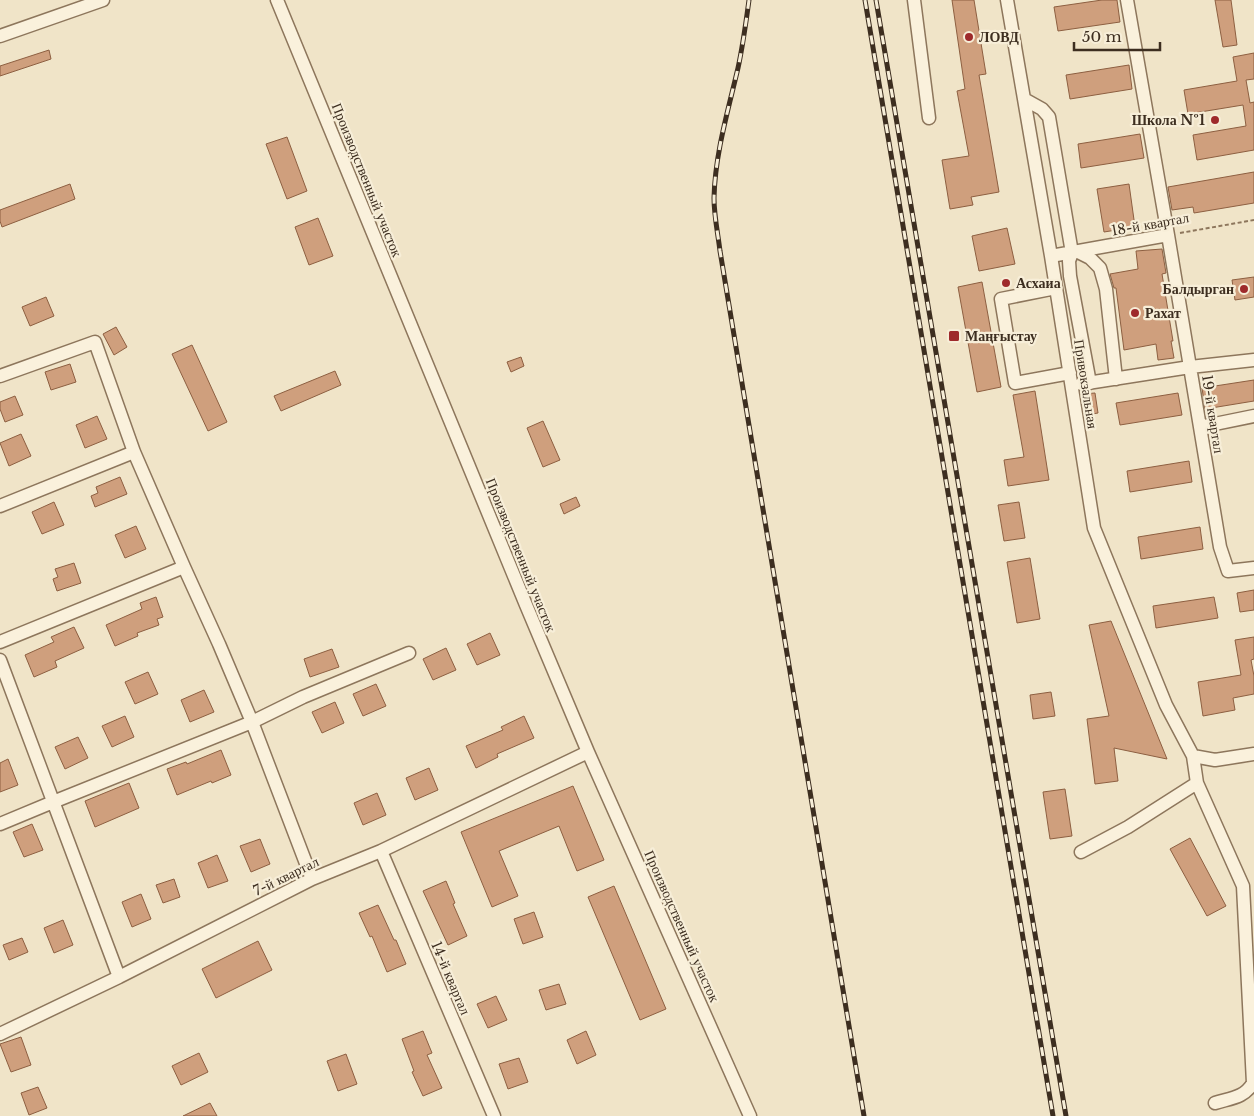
<svg xmlns="http://www.w3.org/2000/svg" width="1254" height="1116" viewBox="0 0 1254 1116" font-family="'Libre Baskerville',serif">
<rect width="100%" height="100%" fill="#f0e4c8"/>
<path fill="#cf9f7d" stroke="#8d5f41" d="M952 0H974L986 74 979 75 999 192 971 197 973 205 950 209 942 160 969 156 957 91 965 89Z
M1102 0H1117L1120 22 1058 31 1054 7Z
M1215 0H1231L1237 45 1223 47Z
M49 50 51 59 0 76V66Z
M1254 53V79L1246 80 1250 103 1254 102V150L1197 160 1193 135 1246 126 1243 105 1188 114 1184 90 1237 81 1233 57Z
M1129 65 1132 89 1070 99 1066 75Z
M1140 134 1144 158 1081 168 1078 144Z
M287 137 307 191 287 199 266 144Z
M1254 172V203L1194 213 1193 207 1172 210 1168 187Z
M70 184 75 199 2 227 0 221V210Z
M1129 184 1135 227 1104 232 1097 189Z
M318 218 333 256 309 265 295 227Z
M1007 228 1015 264 979 271 972 236Z
M1162 249 1166 273 1162 274 1173 341H1171L1174 358 1158 360 1156 344 1124 350 1116 288H1114L1110 274 1138 269 1136 251Z
M1254 277V297L1235 300 1232 280Z
M982 282 1001 387 977 392 958 287Z
M46 297 54 316 30 326 22 307Z
M116 327 127 347 114 355 103 334Z
M192 345 227 422 208 431 172 354Z
M521 357 524 366 511 372 507 362Z
M70 364 76 382 51 390 45 372Z
M335 371 341 385 281 411 274 396Z
M1254 380V401L1205 409 1202 388Z
M1035 391 1049 480 1008 486 1004 460 1024 457 1013 395Z
M1095 393 1098 413 1086 415 1083 394Z
M1178 393 1182 415 1120 425 1116 403Z
M15 396 23 415 5 422 0 409V402Z
M97 416 107 439 85 448 76 425Z
M543 421 560 460 543 467 527 428Z
M21 434 31 456 9 466 0 443Z
M1189 461 1192 482 1130 492 1127 471Z
M120 477 127 494 95 507 91 496 98 493 96 487Z
M576 497 580 506 564 514 560 504Z
M54 502 64 525 42 534 32 512Z
M1019 502 1025 538 1004 541 998 505Z
M136 526 146 549 125 558 115 535Z
M1200 527 1203 549 1141 559 1138 537Z
M1030 558 1040 619 1017 623 1007 562Z
M74 563 81 583 57 591 53 579 58 577 55 569Z
M1254 590V610L1240 612 1237 593Z
M156 597 163 617 157 619 159 625 137 633 138 636 115 646 106 625 142 609 140 603Z
M1214 597 1218 618 1156 628 1153 606Z
M1111 621 1167 759 1114 748 1118 781 1095 784 1087 719 1109 716 1089 625Z
M74 627 84 648 55 661 57 667 34 677 25 655 54 642 51 637Z
M490 633 500 655 477 665 467 644Z
M1254 637V659L1251 660 1254 676V694L1233 698 1235 710 1203 716 1198 682 1241 675 1235 640Z
M446 648 456 670 433 680 423 659Z
M332 649 339 667 310 677 304 659Z
M148 672 158 694 135 704 125 682Z
M376 684 386 706 363 716 353 694Z
M204 690 214 712 190 722 181 700Z
M1051 692 1055 716 1033 719 1030 695Z
M335 702 344 723 322 733 312 712Z
M125 716 134 737 112 747 102 726Z
M524 716 534 738 497 754 498 757 476 768 466 746 503 730 501 727Z
M78 737 88 758 65 769 55 747Z
M221 750 231 775 212 783 211 781 177 795 167 769 186 762 187 764Z
M8 759 18 785 0 792V763Z
M429 768 438 790 415 800 406 778Z
M129 783 139 808 95 827 85 801Z
M573 786 604 860 577 871 559 826 499 851 518 896 492 907 461 832Z
M1065 789 1072 836 1050 839 1043 792Z
M377 793 386 815 363 825 354 803Z
M32 824 43 850 24 857 13 832Z
M1190 838 1226 906 1207 916 1170 849Z
M260 839 270 864 251 872 240 846Z
M217 855 228 881 208 888 198 863Z
M174 879 180 897 163 903 156 885Z
M446 881 455 903 453 904 467 936 448 945 423 891Z
M614 886 666 1009 640 1020 588 897Z
M141 894 151 919 132 927 122 902Z
M378 905 394 940H396L406 964 387 972 372 936 370 937 359 913Z
M534 912 543 937 523 944 514 919Z
M63 920 73 945 54 953 44 928Z
M22 938 28 952 9 960 3 945Z
M258 941 272 970 216 998 202 969Z
M559 984 566 1004 546 1010 539 990Z
M496 996 507 1020 488 1028 477 1004Z
M423 1031 432 1053 427 1055 442 1088 423 1096 412 1072 414 1071 402 1039Z
M586 1031 596 1055 577 1064 567 1040Z
M21 1037 31 1065 11 1072 0 1044Z
M199 1053 208 1072 181 1085 172 1066Z
M346 1054 357 1084 338 1091 327 1061Z
M519 1058 528 1082 508 1089 499 1064Z
M38 1087 47 1108 29 1115 21 1093Z
M210 1103 217 1116H183Z"/>
<g fill="none" stroke-linecap="round" stroke-linejoin="round">
<defs>
<path id="minor" d="M277 0 526 605 588 752 750 1116
M914 0 929 118
M1007 0 1051 256 1094 528 1166 705 1193 756 1197 783 1243 886 1253 1083C1244 1098 1231 1098 1215 1103
M1127 0 1168 235 1220 547 1228 571 1254 568
M0 36 103 0
M1024 99 1042 109 1049 117 1072 253 1069 261 1070 276 1090 383
M1078 252 1090 258 1100 268 1106 289 1116 379
M1051 256 1168 235
M1056 288 1001 299 1015 383 1070 373
M0 376 95 342 134 452 184 567 219 644 252 722 312 879
M1081 384 1190 367 1254 360
M1200 427 1254 416
M0 506 134 452
M0 642 184 567
M0 660 119 977
M1193 756 1215 760 1254 754
M0 824 53 802 252 722 303 697 409 653
M381 851 494 1116
M1081 852 1128 827 1197 783
M0 1034 119 977 312 879 381 851 588 752"/>
</defs>
<use href="#minor" stroke="#8d765c" stroke-width="15"/>
<path stroke="#8d765c" stroke-width="2" stroke-dasharray="4 2.5" stroke-linecap="butt" d="M1180 233 1254 220"/>
<use href="#minor" stroke="#faf1dc" stroke-width="12"/>
<defs>
<path id="rail" d="M749 0C746 22 743 45 738 68 728 111 715 154 714 198 714 216 718 234 720 251L864 1116
M865 0 1053 1116
M876 0 1066 1116"/>
</defs>
<use href="#rail" stroke="#3d2e20" stroke-width="5"/>
<use href="#rail" stroke="#f7eed8" stroke-width="3" stroke-dasharray="9" stroke-linecap="butt"/>
</g>
<g fill="#9e2a2b" stroke="#f7eed8" stroke-width="2">
<circle cx="969" cy="37" r="5"/>
<circle cx="1215" cy="120" r="5"/>
<circle cx="1006" cy="283" r="5"/>
<circle cx="1244" cy="289" r="5"/>
<circle cx="1135" cy="313" r="5"/>
<rect x="948" y="330" width="12" height="12" rx="2.5"/>
</g>
<g text-anchor="middle" dominant-baseline="central" stroke-width="4.5" stroke-linejoin="round" paint-order="stroke">
<g font-size="14" font-weight="bold" fill="#3d2e20" stroke="#f7eed8" text-anchor="start">
<text x="979" y="37">ЛОВД</text>
<text x="1205" y="120" text-anchor="end">Школа №1</text>
<text x="1016" y="283">Асхаиа</text>
<text x="1234" y="289" text-anchor="end">Балдырган</text>
<text x="1145" y="313">Рахат</text>
<text x="965" y="336">Маңғыстау</text>
</g>
<g font-size="14" fill="#3d2e20" stroke="#f7eed8">
<text transform="translate(367 180) rotate(68)">Производственный участок</text>
<text transform="translate(1150 224) rotate(-10)">18-й квартал</text>
<text transform="translate(1086 384) rotate(81)">Привокзальная</text>
<text transform="translate(1213 414) rotate(81)">19-й квартал</text>
<text transform="translate(521 555) rotate(68)">Производственный участок</text>
<text transform="translate(286 876) rotate(-26)">7-й квартал</text>
<text transform="translate(682 926) rotate(66)">Производственный участок</text>
<text transform="translate(451 978) rotate(67)">14-й квартал</text>
</g>
</g>
<path d="M1074 42v8h86v-8" fill="none" stroke="#3d2e20" stroke-width="2.5"/>
<text x="1082" y="42" font-size="15" fill="#3d2e20" stroke="#f7eed8" stroke-width="4" paint-order="stroke">50 m</text>
</svg>
